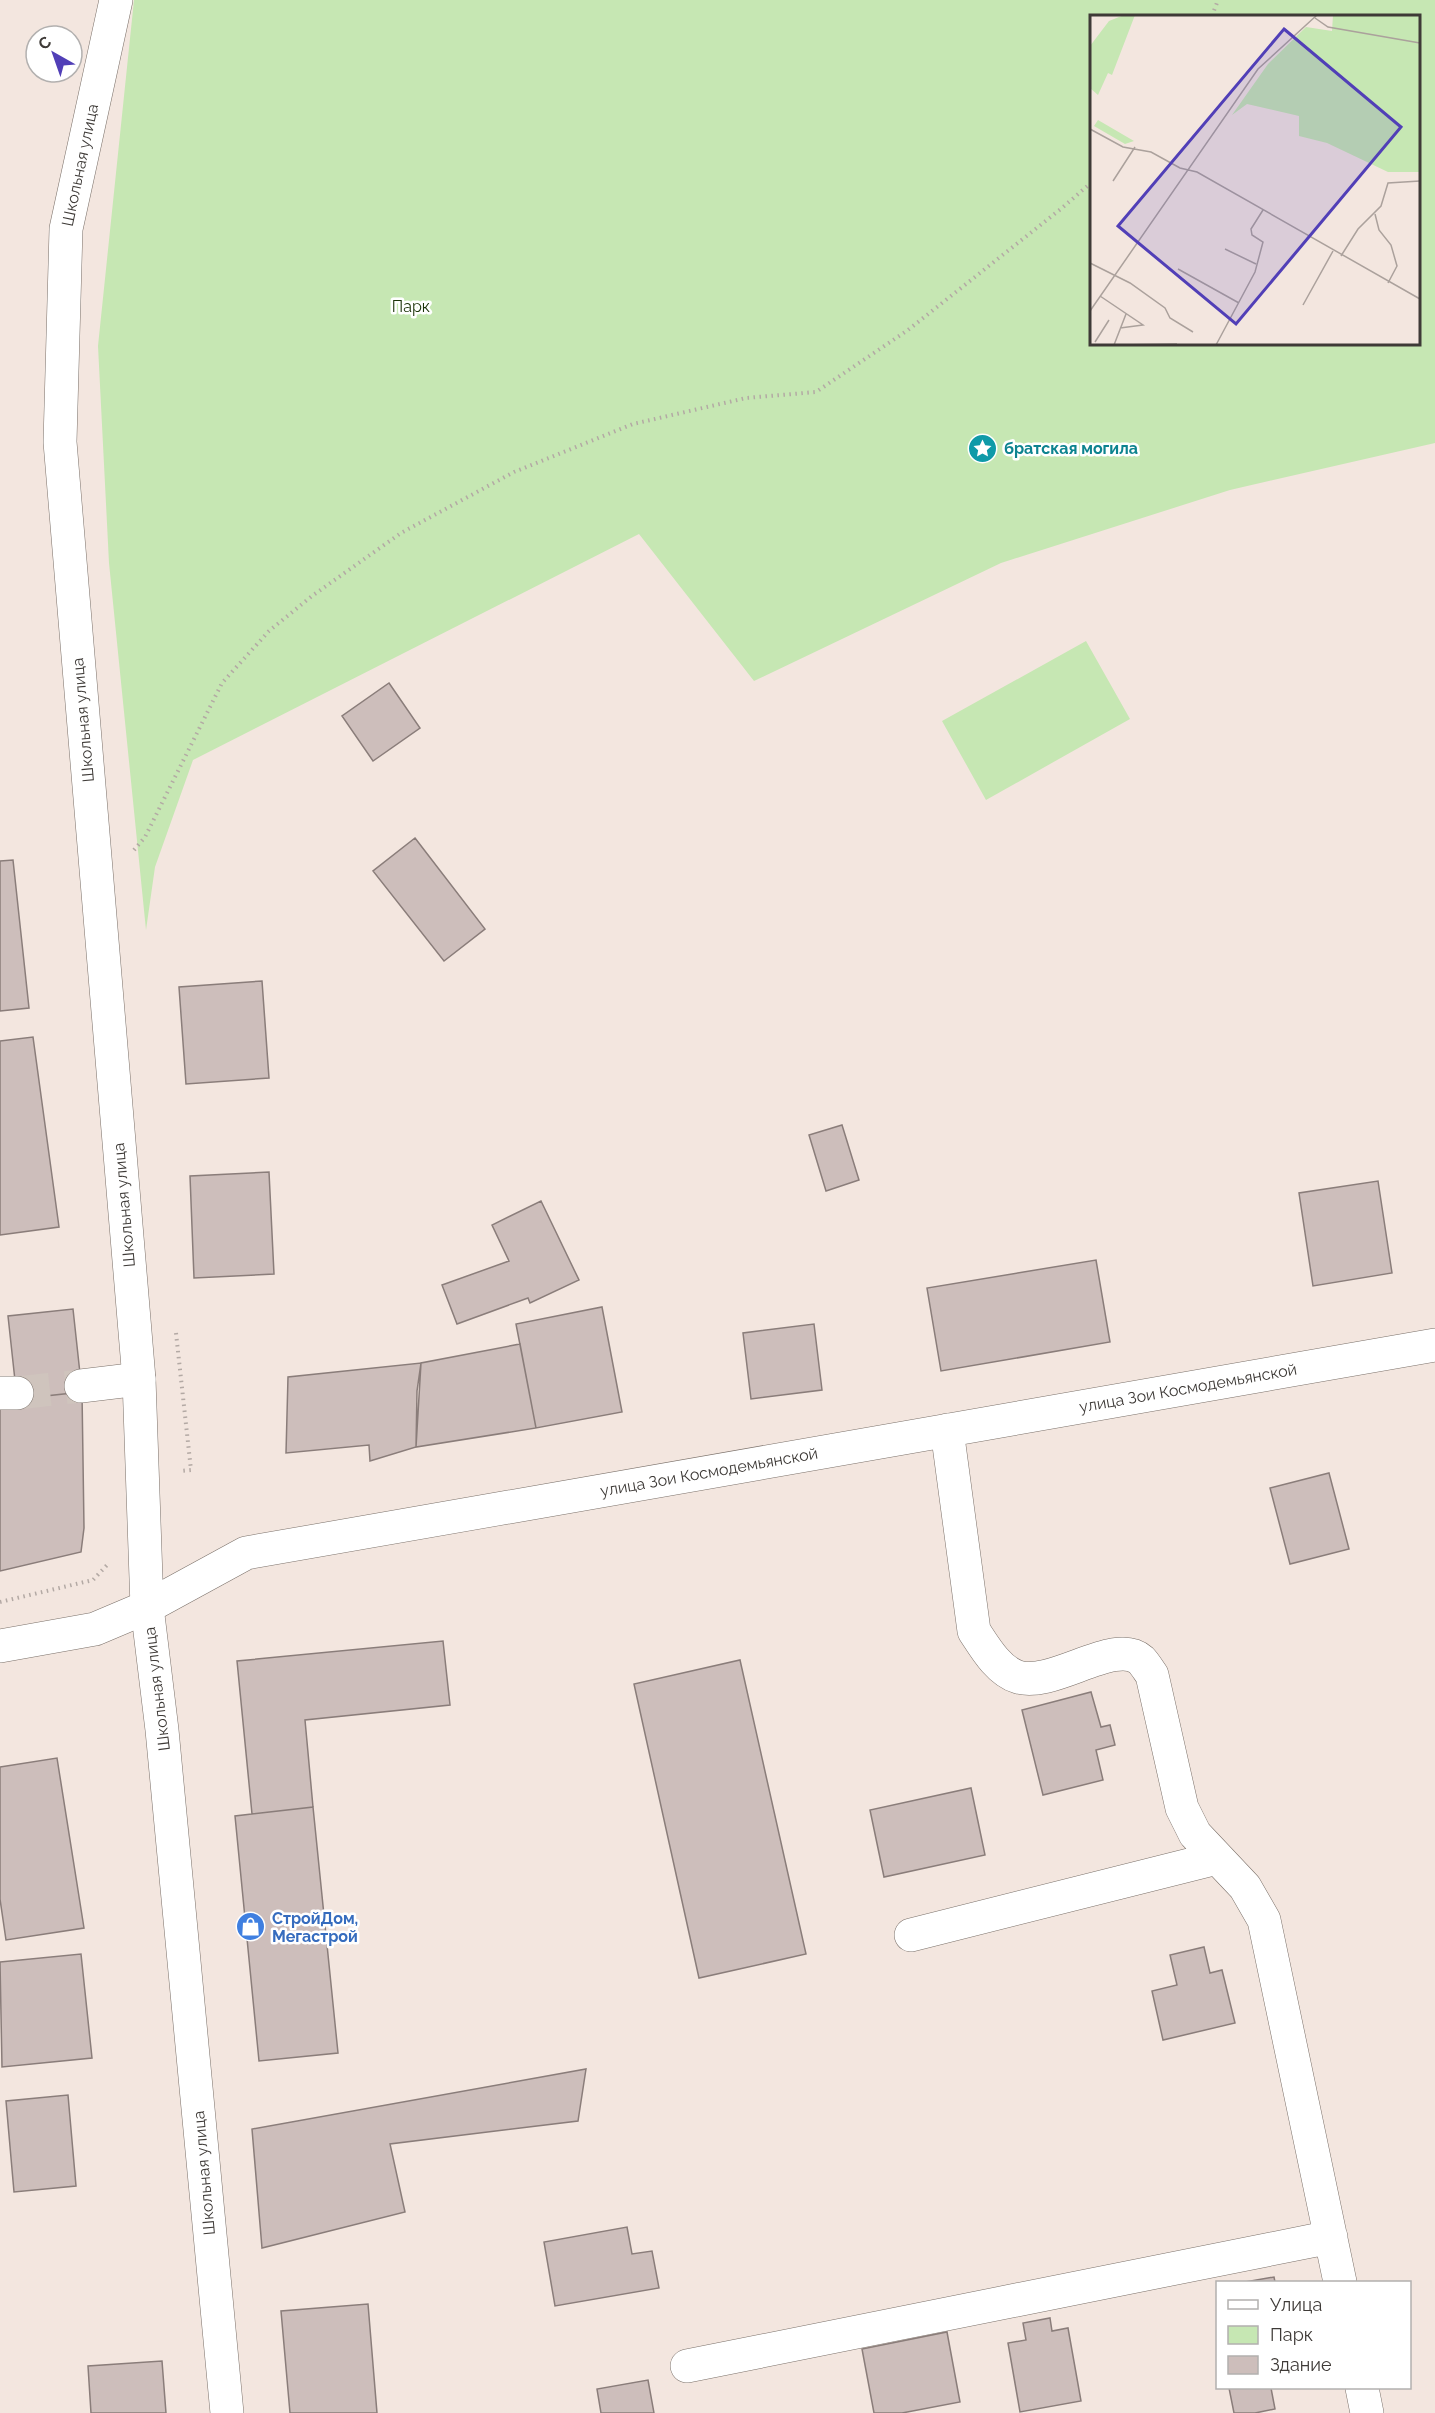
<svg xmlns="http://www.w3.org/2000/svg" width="1435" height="2413" viewBox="0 0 1435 2413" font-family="Raleway,sans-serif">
<rect width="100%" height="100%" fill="#f3e6df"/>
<path fill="#c6e7b3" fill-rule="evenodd" d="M134 0H1435V443L1230 490 1001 563 754 681 639 534 193 760 155 867 146 930 109 563 98 346ZM1092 16H1418V344H1092Z
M1086 641 1130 719 986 800 942 721Z"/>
<path fill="#cdbebb" stroke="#8a7d7a" stroke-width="1.5" d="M389 683 420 728 373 761 342 716Z
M415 838 485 929 444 961 373 871Z
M13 860 29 1008 0 1011V861Z
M262 981 269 1078 186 1084 179 987Z
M33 1037 59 1227 0 1235V1041Z
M842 1125 859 1180 826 1191 809 1135Z
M269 1172 274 1274 194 1278 190 1176Z
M1378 1181 1392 1273 1313 1286 1299 1193Z
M541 1201 579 1280 530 1303 528 1298 457 1324 442 1285 509 1261 492 1225Z
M1096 1260 1110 1342 941 1371 927 1288Z
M602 1307 622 1412 536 1428 516 1324Z
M73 1309 82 1392 17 1399 8 1316Z
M814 1324 822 1390 751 1399 743 1333Z
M520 1344 536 1428 416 1447 421 1363Z
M421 1363 417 1391 416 1447 370 1461 369 1445 286 1453 288 1377Z
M82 1392 84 1528 81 1552 0 1571V1401Z
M1329 1473 1349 1549 1290 1564 1270 1488Z
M443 1641 450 1705 305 1720 313 1807 252 1814 237 1661Z
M740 1660 806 1954 699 1978 634 1684Z
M1091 1692 1101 1727 1110 1725 1115 1745 1096 1750 1103 1780 1043 1795 1022 1710Z
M57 1758 84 1928 6 1940 0 1899V1767Z
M971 1788 985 1855 884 1877 870 1810Z
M313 1807 338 2053 259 2061 235 1816Z
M1204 1947 1210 1973 1222 1970 1235 2023 1163 2040 1152 1991 1177 1985 1170 1955Z
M81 1954 92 2058 2 2067 0 1962Z
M586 2069 578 2121 390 2144 405 2212 262 2248 252 2129Z
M68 2095 76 2186 14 2192 6 2101Z
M627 2227 632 2254 652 2251 659 2288 555 2306 544 2242Z
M1274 2277 1275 2282H1245Z
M368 2304 377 2413H290L281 2311Z
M1050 2318 1052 2331 1068 2328 1081 2401 1020 2412 1008 2343 1026 2340 1023 2323Z
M947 2332 960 2402 902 2413H874L862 2349Z
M162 2361 166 2413H91L88 2366Z
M648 2380 654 2413H601L597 2389Z
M1229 2388H1271L1275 2409 1255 2413H1234Z"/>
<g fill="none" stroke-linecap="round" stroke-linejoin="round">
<path stroke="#cfc4bd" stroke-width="33" stroke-dasharray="33 16" stroke-linecap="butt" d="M17 1393 81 1386"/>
<defs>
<path id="minor" d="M81 1386 139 1379
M0 1393H17
M947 1430 974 1631C984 1646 998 1671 1018 1677 1053 1688 1115 1637 1141 1660 1145 1664 1149 1671 1152 1675L1182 1808 1195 1834 1245 1887 1264 1920 1340 2282
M0 1646 95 1629 147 1607 246 1553 1435 1345
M911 1935 1217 1858
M687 2366 1331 2237
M1362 2388 1367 2413"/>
<path id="major" d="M116 0 66 229 60 442 139 1379 147 1607 162 1730 227 2413"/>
</defs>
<use href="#minor" stroke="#7a7069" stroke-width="34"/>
<use href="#major" stroke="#7a7069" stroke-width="34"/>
<path stroke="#b3a9a4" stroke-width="4" stroke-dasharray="1.5 4.5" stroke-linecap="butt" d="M1212 16 1218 0
M134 850 145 837 222 683 269 631 312 596 401 533 514 472 633 424 746 398 816 392 908 330 1062 208 1092 182
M176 1333 191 1470 180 1471
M0 1602 93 1580 107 1565"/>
<use href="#minor" stroke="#fff" stroke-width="33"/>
<use href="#major" stroke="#fff" stroke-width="33"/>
</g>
<defs>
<symbol id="sight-disc" viewBox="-11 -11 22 22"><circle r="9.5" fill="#0f9aa8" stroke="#fff"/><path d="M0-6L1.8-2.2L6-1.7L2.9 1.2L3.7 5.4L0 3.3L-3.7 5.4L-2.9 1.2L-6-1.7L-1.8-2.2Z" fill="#fff"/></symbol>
<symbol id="shop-disc" viewBox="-11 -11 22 22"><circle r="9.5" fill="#3f7fe0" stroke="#fff"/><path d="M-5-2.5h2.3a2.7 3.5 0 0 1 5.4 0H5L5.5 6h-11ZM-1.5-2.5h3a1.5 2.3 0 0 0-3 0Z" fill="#fff"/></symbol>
</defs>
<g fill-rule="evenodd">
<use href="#sight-disc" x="966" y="432" width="33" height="33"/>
<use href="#shop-disc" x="234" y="1910" width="33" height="33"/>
</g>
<g text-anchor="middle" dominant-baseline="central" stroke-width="5" stroke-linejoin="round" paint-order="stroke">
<g font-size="16" fill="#3e3a37" stroke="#fff">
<text transform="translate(80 165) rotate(-78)">Школьная улица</text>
<text transform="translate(83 720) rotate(-95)">Школьная улица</text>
<text transform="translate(124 1205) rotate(-95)">Школьная улица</text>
<text transform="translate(1188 1388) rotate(-10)">улица Зои Космодемьянской</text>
<text transform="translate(709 1472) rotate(-10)">улица Зои Космодемьянской</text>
<text transform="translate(157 1689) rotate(-97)">Школьная улица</text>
<text transform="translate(204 2173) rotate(-95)">Школьная улица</text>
</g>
<g font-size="16" fill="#1a3207" stroke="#fff">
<text x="411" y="306">Парк</text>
</g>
<g font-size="16" font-weight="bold" fill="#0d838f" stroke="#fff" text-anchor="start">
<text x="1004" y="448">братская могила</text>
</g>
<g font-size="16" font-weight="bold" fill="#366cbe" stroke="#fff" text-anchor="start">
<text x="272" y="1918">СтройДом,<tspan x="272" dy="18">Мегастрой</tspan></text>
</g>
</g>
<g transform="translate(1090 15)">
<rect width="330" height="330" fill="#f3e6df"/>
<path d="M34 0H45L22 60 18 58 8 80 0 73V31L19 6ZM243 0H330V157H298L237 128 209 121V101L157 89 142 100 178 49 216 12 242 16ZM8 105 44 126 35 129 4 111Z" fill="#c6e7b3"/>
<path fill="none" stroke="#aba19c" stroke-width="1.5" d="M225 3 238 12 330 28M0 114 33 132 61 137 90 153 107 157 330 284M23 166 45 132M285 199 289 215 301 230 307 251 298 268M135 234 166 249M251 241 268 214 291 191 298 168 330 166M0 248 40 268 75 293 80 303 103 317M88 254 149 288M10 281 53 310 30 313M213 290 243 236M0 296 168 54 227 0M5 327 19 305M24 330 36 299M27 330 87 329M126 330 165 257 173 227 162 220 161 214 173 195"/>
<path fill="#513fb7" fill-opacity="0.15" stroke="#513fb7" stroke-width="3" d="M194 14 311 112 146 309 28 211Z"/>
<rect width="330" height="330" fill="none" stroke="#3e3a37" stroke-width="3"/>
</g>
<rect x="1216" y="2281" width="195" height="108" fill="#ffffff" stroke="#b2b0af" stroke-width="1.5"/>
<rect x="1228" y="2300" width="30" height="9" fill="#ffffff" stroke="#b2b0af" stroke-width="1.5"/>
<text x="1270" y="2311" font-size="18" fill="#3e3a37">Улица</text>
<rect x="1228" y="2326" width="30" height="18" fill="#c6e7b3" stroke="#b2b0af" stroke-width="1.5"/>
<text x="1270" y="2341" font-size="18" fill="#3e3a37">Парк</text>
<rect x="1228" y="2356" width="30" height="18" fill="#cdbebb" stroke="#b2b0af" stroke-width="1.5"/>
<text x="1270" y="2371" font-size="18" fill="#3e3a37">Здание</text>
<g transform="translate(54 54) rotate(320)"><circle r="28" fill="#ffffff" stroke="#b2b0af" stroke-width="1.5"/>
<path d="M0-4.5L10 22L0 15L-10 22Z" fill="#513fb7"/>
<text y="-9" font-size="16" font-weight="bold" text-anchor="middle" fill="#3e3a37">С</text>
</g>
</svg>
